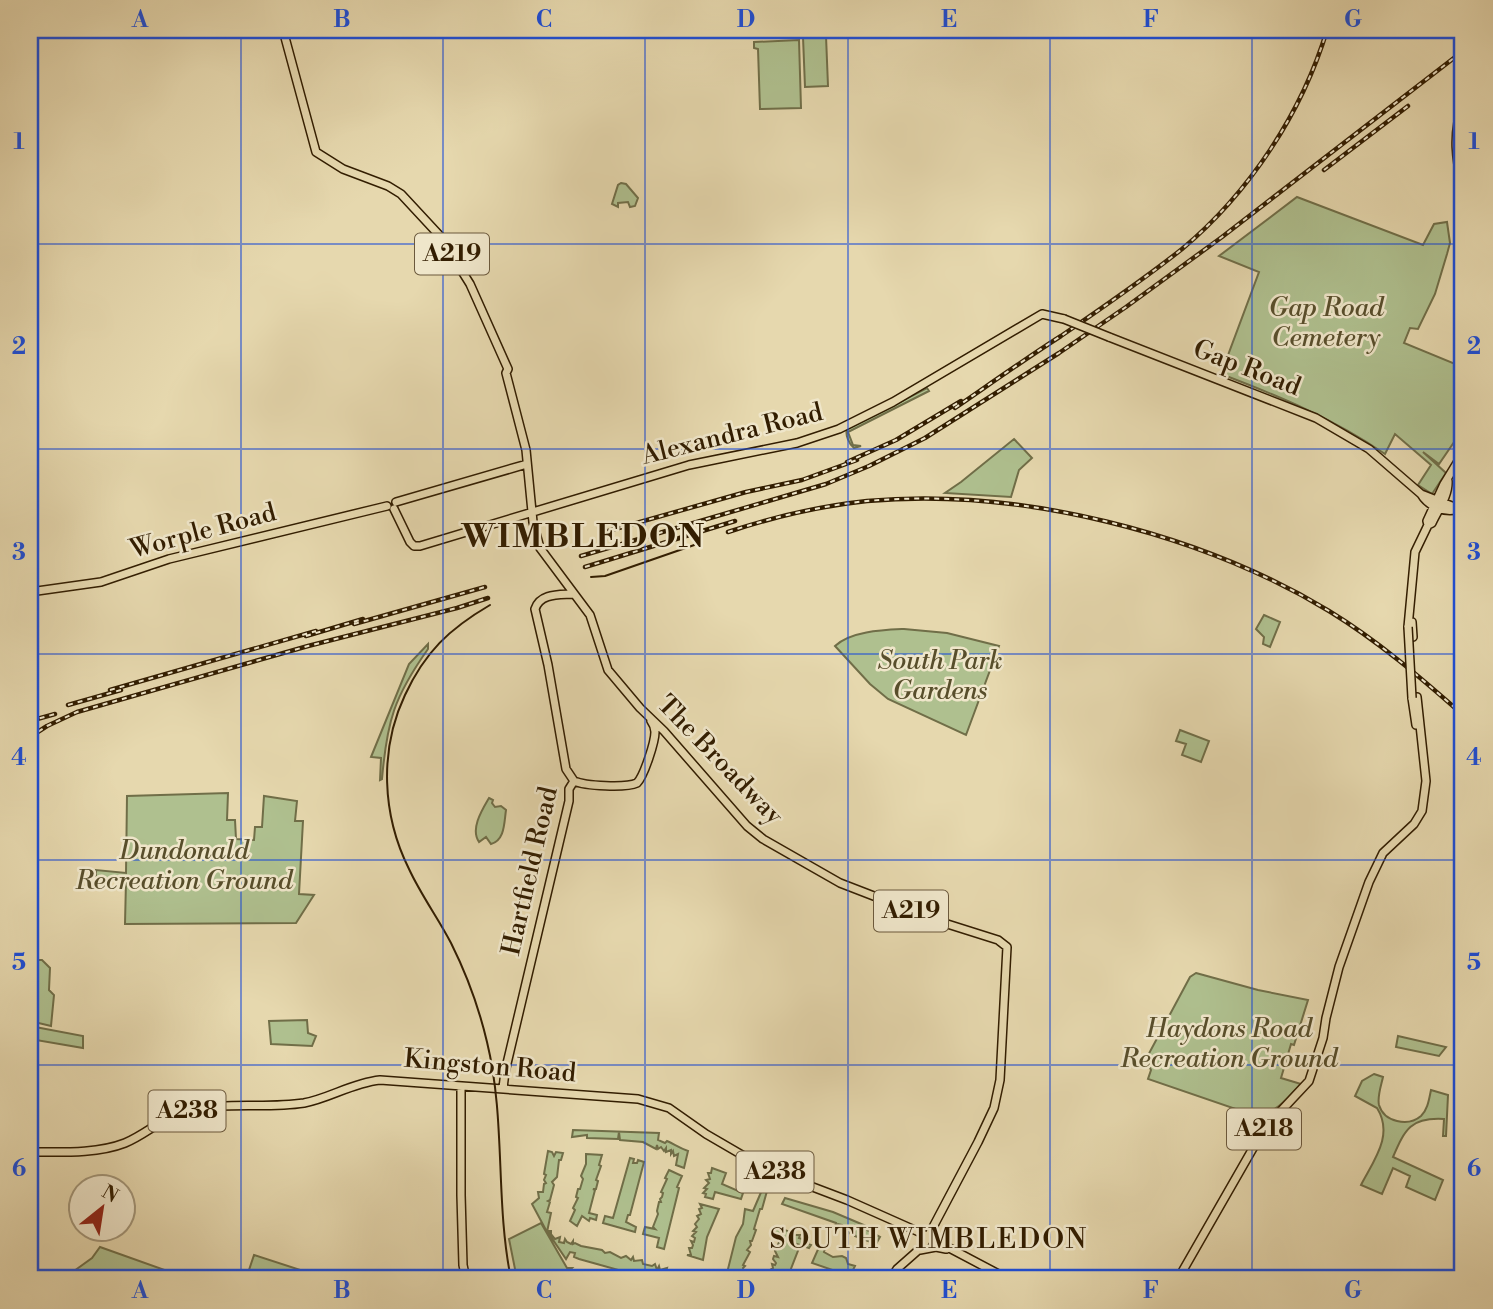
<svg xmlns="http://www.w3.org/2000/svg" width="1493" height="1309" viewBox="0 0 1493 1309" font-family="'Libre Bodoni',serif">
<rect width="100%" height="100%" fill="#e6d8ae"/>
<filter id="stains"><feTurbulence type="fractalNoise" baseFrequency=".00286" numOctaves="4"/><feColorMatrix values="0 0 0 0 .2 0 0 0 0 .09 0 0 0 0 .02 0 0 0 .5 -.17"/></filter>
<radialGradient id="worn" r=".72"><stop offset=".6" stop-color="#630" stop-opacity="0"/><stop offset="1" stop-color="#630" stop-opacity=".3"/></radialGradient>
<path fill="#afc08f" stroke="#706e48" stroke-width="2" d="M826 36 828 86 805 87 803 37Z
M799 40 801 108 760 109 758 49 754 48V42Z
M621 183 626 184 638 198 635 206 630 207 628 202 618 203V207L612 204 618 185Z
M1297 197 1423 245 1434 224 1447 222 1450 243 1447 254 1435 294 1418 329 1410 328 1404 343 1455 364 1459 352H1463V429L1439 464 1423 452 1446 473 1432 494 1418 485 1431 465 1395 434 1385 454C1334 419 1279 396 1221 374L1259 272 1219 256Z
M927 388 929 391 848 432 853 445 861 446 854 448C849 444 845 435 847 429Z
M1014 439 1032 458 1019 470 1011 497 945 493 961 482Z
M1264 615 1280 622 1270 647 1263 644 1264 637 1256 629Z
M904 629 947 633 999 646 966 735 888 699 870 684 835 646C851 631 883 630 904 629Z
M428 644V649C394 697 387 721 382 779L380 780 381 758 371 757 409 664Z
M1180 730 1209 741 1201 762 1182 755 1186 744 1176 741Z
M228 793 227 820H235L236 839 254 840 255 827H262L264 796 297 801 295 821H303L299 894 314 895 296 923 125 924 126 881 96 880V870L126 873 127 796Z
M489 798 493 800 492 803 495 807 501 806 506 810C504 823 505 840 491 844L486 837 479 842C470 829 482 810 489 798Z
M30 960H42L50 968 49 990 54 995 51 1026 30 1021Z
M1196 973 1258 990 1308 1000 1294 1045 1291 1044 1281 1078 1301 1084C1288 1098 1276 1113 1256 1116L1148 1079 1151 1070 1146 1059 1190 977Z
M307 1020 308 1033 316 1036 312 1046 271 1044 269 1021Z
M30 1026 83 1036V1048L30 1039Z
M1398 1036 1446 1047 1439 1056 1396 1047Z
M1374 1074 1383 1077C1381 1086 1377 1097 1379 1105 1384 1122 1408 1127 1421 1116 1428 1109 1429 1099 1431 1090L1448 1095 1446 1136H1443L1444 1119C1411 1117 1405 1129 1393 1157L1443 1180 1435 1200 1406 1187 1410 1176 1393 1168 1382 1194 1361 1185C1374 1160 1394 1135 1377 1108L1355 1096 1362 1081Z
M573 1130 659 1133 658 1140 665 1143 667 1141C674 1144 679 1148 688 1151L684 1168 676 1165 678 1154 674 1156 673 1151 671 1154V1150L666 1152V1148L664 1151 661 1147 658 1149 657 1145 656 1149 643 1142 620 1140 619 1132 618 1139 587 1138V1135L572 1137Z
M548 1151 552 1152 554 1156 556 1152 563 1153 561 1160H559L557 1177 552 1182 554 1185 550 1200 548 1201 550 1202 547 1212 551 1213 547 1232 532 1204 539 1198 538 1192H543L544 1184 546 1183 544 1180 546 1175 544 1174Z
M586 1154 602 1155 599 1165 601 1166 596 1180 598 1181 596 1189H593L595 1190 589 1213 597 1215 596 1220 590 1218 589 1221 582 1216 577 1226 570 1221 575 1210 573 1208 578 1198 576 1197 578 1189H580L583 1179 581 1176 586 1164Z
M630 1158 634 1159 633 1163H637L638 1160 644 1162 630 1215H628L626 1222 636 1227 635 1232 603 1223 605 1216 613 1218Z
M712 1168 726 1173 722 1184 743 1193 741 1199 715 1192 713 1199 705 1197 706 1194 703 1193 707 1189 704 1188 709 1183 706 1180 710 1179 708 1173H711Z
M669 1170 682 1176 677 1187 679 1188 664 1249 657 1247 659 1238 643 1234 645 1227 655 1229 653 1227 658 1214 657 1211 659 1202H661L660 1199 662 1197 663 1193 661 1192 667 1179 665 1178Z
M762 1190 767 1191 762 1209H760L754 1229 756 1230 752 1241H750L751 1245 747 1250 750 1252 743 1265 745 1266 743 1268 744 1272 739 1279H719L725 1276 724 1272 727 1273 736 1237 743 1224 745 1209 753 1211Z
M785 1198 833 1212 866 1226 868 1227 867 1230 880 1237 876 1244 855 1236V1232L851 1230 849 1233 846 1228 841 1229 842 1225 838 1224 835 1227 836 1223 782 1204Z
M700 1204 719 1209 707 1237 703 1260 687 1255H691L689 1248H692L693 1245 691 1241 694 1242 695 1238 692 1236 696 1232 693 1231 697 1227 695 1224 699 1219 697 1216 701 1214 699 1209 702 1208Z
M541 1223 567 1268H572L570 1270 575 1279 579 1276 581 1279H517L509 1239Z
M774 1227 788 1231 791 1236 793 1232 795 1235H800L799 1238 809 1241 808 1244 811 1245 809 1248 797 1244 796 1247 799 1248 787 1279H758L760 1275 772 1277 774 1272 770 1270 773 1268 772 1264 775 1265 776 1263 773 1259 774 1256 778 1257 775 1251 781 1238 772 1235Z
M549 1231H551V1234L555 1239 560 1237 559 1242 564 1243 565 1239 567 1242 571 1244 573 1241V1244L575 1243 581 1246 602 1250 605 1253 610 1252 621 1258 626 1256 631 1260 633 1257 634 1261 642 1260 643 1264 652 1266 655 1264 657 1270 659 1266 660 1270 667 1268 665 1275H661L664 1279 648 1276 647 1278 579 1259 574 1257 575 1253 570 1252 566 1259 549 1234Z
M100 1247 187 1278 188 1279H79L74 1271 92 1258Z
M819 1247 825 1248 824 1252 833 1257 842 1256 846 1258 848 1264 855 1266 850 1276 812 1263Z
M254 1255 328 1279H246Z"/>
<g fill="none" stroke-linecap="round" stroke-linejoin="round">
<defs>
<path id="major" d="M283 30 316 152 343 169 388 186 401 194 440 236 470 284 508 369 506 373 526 450 533 522 540 548 590 615 608 670 640 708 664 731 747 826 763 839 840 883 941 922 998 940 1007 947 1000 1080 994 1108 978 1142 923 1246 897 1269 891 1279
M1463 104C1452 134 1456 160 1463 190
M1109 337 1316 418 1369 449 1421 494C1428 506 1445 514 1459 509
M1421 494 1462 510
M396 502 527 464
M394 509 410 542 414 546H420L689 465 797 443 839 429 893 402 1042 314 1064 319
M1428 525 1427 521 1444 484 1463 453
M30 592 101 582 169 559 387 506
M573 594C559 595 540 593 535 609L548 665 566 769 574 781
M1412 622 1413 637
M1408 627 1415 552 1428 525 1432 523C1438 510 1449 495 1448 481
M1412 698 1416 725
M574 781C585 786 626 788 637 783 644 776 655 742 655 732 655 727 654 725 651 721
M461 1086V1195L463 1265 466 1279
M503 1088 505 1072 569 801V789L574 781
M30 1152C60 1152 97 1154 125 1143 147 1134 164 1116 187 1111 225 1101 265 1109 304 1103 330 1098 352 1083 380 1080L638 1099 669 1108 706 1134 768 1170 847 1200 919 1232 1008 1279
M920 1250 936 1247 946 1249
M1178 1279 1264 1129 1309 1081 1323 1038 1326 1018 1339 967 1369 882 1383 853 1414 824 1422 811 1426 781 1417 697"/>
</defs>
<use href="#major" stroke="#321d00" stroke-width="10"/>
<use href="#major" stroke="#e6d8ae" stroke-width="7"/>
<path stroke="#321d00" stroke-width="2" d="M591 577 605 576 700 543
M490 605C449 629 425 652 405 695 379 750 382 815 409 869 421 895 438 918 451 943 467 975 479 1008 487 1042 506 1120 495 1201 511 1279"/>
<defs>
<path id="rail" d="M1324 170 1408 106
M955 408C990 384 1025 359 1061 336 1102 308 1143 280 1182 249 1249 193 1302 113 1327 30
M847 462 896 440 961 401
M728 532C773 517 820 506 867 501 1018 487 1200 533 1329 611 1378 641 1420 677 1463 715
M601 533 746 492 802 480 857 460
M581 556 826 484 869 466 925 438 1059 353 1126 307 1222 237 1463 51
M585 567 735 521
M354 624 485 587
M306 636 363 619
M110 690 316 631
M68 705 121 690
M30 721 55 714
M30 737 47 726 77 712 308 646 457 608 488 598"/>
</defs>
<use href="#rail" stroke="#321d00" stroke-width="4.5"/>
<use href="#rail" stroke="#efe6ca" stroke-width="2" stroke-dasharray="5" stroke-linecap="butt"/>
<defs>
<path id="major-bridge" d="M1064 319 1109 337
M1408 627 1412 698"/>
</defs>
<use href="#major-bridge" stroke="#321d00" stroke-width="10" stroke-linecap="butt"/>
<use href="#major-bridge" stroke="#e6d8ae" stroke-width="7"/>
</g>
<path fill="none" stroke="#1d4ed8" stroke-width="2" stroke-opacity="0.55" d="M241 30V1279M443 30V1279M645 30V1279M848 30V1279M1050 30V1279M1252 30V1279M30 244H1463M30 449H1463M30 654H1463M30 860H1463M30 1065H1463"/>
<g text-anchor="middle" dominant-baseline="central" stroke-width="5" stroke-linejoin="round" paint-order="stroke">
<g fill="#efe6ca" stroke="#6b593d" stroke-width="2">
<rect x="415" y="233.5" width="74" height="41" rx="5"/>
<rect x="874" y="890.5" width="74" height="41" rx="5"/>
<rect x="148.5" y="1090.5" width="77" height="41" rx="5"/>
<rect x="1227" y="1108.5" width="74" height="41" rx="5"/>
<rect x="736.5" y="1151.5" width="77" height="41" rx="5"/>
</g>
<g font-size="24" font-weight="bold" fill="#321d00">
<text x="452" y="254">A219</text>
<text x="911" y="911">A219</text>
<text x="187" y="1111">A238</text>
<text x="1264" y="1129">A218</text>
<text x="775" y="1172">A238</text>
</g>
<g font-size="26" font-style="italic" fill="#584e2b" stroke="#efe6ca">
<text x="1326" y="308">Gap Road<tspan x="1326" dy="30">Cemetery</tspan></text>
<text x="940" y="661">South Park<tspan x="940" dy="30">Gardens</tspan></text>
<text x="184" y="851">Dundonald<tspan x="184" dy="30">Recreation Ground</tspan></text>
<text x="1229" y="1029">Haydons Road<tspan x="1229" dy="30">Recreation Ground</tspan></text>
</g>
<g font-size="26" fill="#321d00" stroke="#efe6ca">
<text transform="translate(1247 368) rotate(21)">Gap Road</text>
<text transform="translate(732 434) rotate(-14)">Alexandra Road</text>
<text transform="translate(203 531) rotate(-15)">Worple Road</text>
<text transform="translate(720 760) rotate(46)">The Broadway</text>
<text transform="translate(530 871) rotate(-77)">Hartfield Road</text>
<text transform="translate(490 1066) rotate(5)">Kingston Road</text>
</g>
<g font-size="28" letter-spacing="2" fill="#321d00" stroke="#efe6ca">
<text x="929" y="1239">SOUTH WIMBLEDON</text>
</g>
<g font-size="33" font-weight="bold" letter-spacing="2" fill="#321d00" stroke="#efe6ca">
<text x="584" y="537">WIMBLEDON</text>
</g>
</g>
<rect width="1493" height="1309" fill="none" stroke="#e6d8ae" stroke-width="77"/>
<g transform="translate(102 1208) rotate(30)"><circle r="33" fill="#efe6ca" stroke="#a39679" stroke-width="2"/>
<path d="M0-5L12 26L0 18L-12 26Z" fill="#8f2418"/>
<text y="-10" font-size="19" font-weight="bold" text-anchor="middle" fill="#321d00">N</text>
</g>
<rect x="38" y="38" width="1416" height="1232" fill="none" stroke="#1d4ed8" stroke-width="2.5"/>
<g font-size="23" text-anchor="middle" font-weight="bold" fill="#1d4ed8">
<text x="140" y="27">A</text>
<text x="342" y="27">B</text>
<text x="544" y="27">C</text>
<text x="746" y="27">D</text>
<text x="949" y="27">E</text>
<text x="1151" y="27">F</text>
<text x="1353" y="27">G</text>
<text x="19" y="149">1</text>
<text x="1474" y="149">1</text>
<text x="19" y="354">2</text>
<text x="1474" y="354">2</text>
<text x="19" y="560">3</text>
<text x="1474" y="560">3</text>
<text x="19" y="765">4</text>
<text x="1474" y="765">4</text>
<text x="19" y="970">5</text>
<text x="1474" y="970">5</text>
<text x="19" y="1176">6</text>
<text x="1474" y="1176">6</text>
<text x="140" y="1298">A</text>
<text x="342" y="1298">B</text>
<text x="544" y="1298">C</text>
<text x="746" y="1298">D</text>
<text x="949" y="1298">E</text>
<text x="1151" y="1298">F</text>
<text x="1353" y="1298">G</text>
</g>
<rect width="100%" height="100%" filter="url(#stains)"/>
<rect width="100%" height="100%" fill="url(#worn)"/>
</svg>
